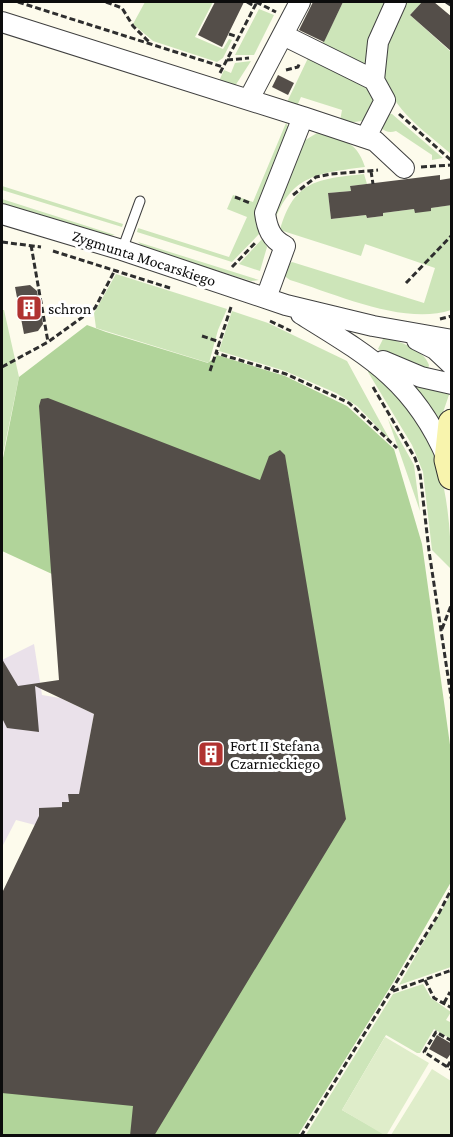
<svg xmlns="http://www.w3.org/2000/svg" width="453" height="1137" viewBox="0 0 453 1137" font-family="'Crimson Pro',serif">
<rect width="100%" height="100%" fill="#fdfbec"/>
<path fill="#eae1ea" d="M34 644 42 695 60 698 94 714 74 822 35 825 16 820 2 847V660Z"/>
<path fill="#cde5b9" d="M145 2H213L195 37 223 49 229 39 232 40 223 58 217 62 153 41 133 24Z
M343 2H389L367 61 363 65 320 49Z
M404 2H422L410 15 451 52V154C420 127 374 98 385 50 388 34 398 17 404 2Z
M259 9 274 15 254 55H235Z
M309 56 358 78 375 96 368 120 348 123 340 121 342 110 301 97 297 106 290 108 288 100Z
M251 61 235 86 219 81 224 70 231 73 235 63Z
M388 114H392L443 158 432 160V155L396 131C390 133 386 132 381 128Z
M286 123 290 130 256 215V224L260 233 232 262 137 232 138 228 229 257 247 217 227 209 233 195 253 202Z
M317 133C342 141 356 139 365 167 320 173 291 174 274 223L273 212 302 142Z
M364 174 367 184 350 186 351 191 328 193 331 219 366 215 367 218 383 216V213L414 209 415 212 431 208 451 205V310C405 326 336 294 290 280L283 275 287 265 292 262 424 303 435 268 365 244 361 256 280 230C294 180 318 179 364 174Z
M2 186 123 224 122 227 2 190Z
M2 199 115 235 108 236 5 204 2 203Z
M263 238 267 247 260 271 239 264Z
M138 242 259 280 251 281 144 248Z
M116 274 227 309 218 330 209 363 96 328 94 313Z
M2 310H4L19 377 2 459Z
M232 311 268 323 347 361 390 440 357 406 336 393 285 371 219 351Z
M384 337C399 342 423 348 429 365L428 369 419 370 378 349Z
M369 368C384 380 411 405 420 421 445 465 451 520 451 569L432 550 423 472 412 445 368 372Z
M412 384 450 392 440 421 437 422Z
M388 419 414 465 420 511Z
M451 894V967L399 985Z
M423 984 431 998 451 1012 446 1020 450 1022 451 1021V1039L434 1029 420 1053H417L386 1035 342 1110 386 1135 305 1136 393 994Z"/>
<path fill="#b1d49a" d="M87 325 106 332 208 363 217 355 285 376 347 406 394 449 422 544 451 752V882L394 981 298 1135H2V905L43 829 131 781 52 574 2 551V463L19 377Z"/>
<path fill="#dfedca" d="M385 1037 429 1063 386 1136 342 1110Z
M432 1069 451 1081V1135H391Z"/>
<path fill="#544e49" d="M215 2H244L222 47 198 35Z
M313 2H343L324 42 299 30Z
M422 2H434L452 17V52L410 15Z
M278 75 294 83 288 95 272 87Z
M440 175V180L452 178V205L431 208V211L415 213 414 209 383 213V216L367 218 366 215 331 219 328 193 351 191 350 186Z
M30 285 37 291 43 324 38 331 24 334 15 287Z
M48 398 260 480 269 456 280 450 285 455 346 819 154 1136H130L133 1106 2 1093V893L39 816V808L62 807V802H69L68 794H79L94 714 35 686 39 732 7 728 2 718V659L18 686 59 680 39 406 41 399Z
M437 1035 452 1044V1052L447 1059 429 1049Z"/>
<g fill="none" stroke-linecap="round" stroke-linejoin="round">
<defs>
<path id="lane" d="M122 250 140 201"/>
<path id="street" d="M2 22 303 117 265 213C267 228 271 239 285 246L266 298
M283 35 374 80 378 42 396 2
M249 99 300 2
M303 117 375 141 404 168
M366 137 385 100 374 80
M2 214 122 250 286 305 373 326 452 340
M301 314C369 356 414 381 447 458
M417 340 435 349 452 365
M383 361 421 377 452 384"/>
<path id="secondary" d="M452 423 448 460 452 476"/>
</defs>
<use href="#lane" stroke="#3f3f3f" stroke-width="11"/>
<use href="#street" stroke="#3f3f3f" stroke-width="22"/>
<use href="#secondary" stroke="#2e2e2e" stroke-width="29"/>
<path stroke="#2e2e2e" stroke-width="3" stroke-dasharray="6 3" stroke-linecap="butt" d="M18 2 223 67
M106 2 122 8 133 26 150 43
M247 2 254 6
M256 2 276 12
M446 2 452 6
M229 34 238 37
M227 60 249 58
M286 70 298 67 300 62
M220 73 257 2
M399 114 452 161
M421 167 452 165
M371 171 373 184
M293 195 316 177 331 174 378 170
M235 197 250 203
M2 242 41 247
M31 245 48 342
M53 251 170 288
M232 267 255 243
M406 283 452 235
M231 307 216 353 286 374 349 403 397 448
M440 319 452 316
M270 321 291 331
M202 336 220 342
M2 367 48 342 95 308 115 270
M210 371 216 353
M373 387 415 458 420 473 429 551 452 703
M442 629 452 603
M425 980 434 998 452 1008
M393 991 452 970
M444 1003 450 992
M452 1041 436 1032 424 1052 452 1070
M447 1067 452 1059
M301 1136 438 915 452 888"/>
<use href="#lane" stroke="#fff" stroke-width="9"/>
<use href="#street" stroke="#fff" stroke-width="20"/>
<use href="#secondary" stroke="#f8f4ad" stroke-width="27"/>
</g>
<defs>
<symbol id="building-square" viewBox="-11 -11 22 22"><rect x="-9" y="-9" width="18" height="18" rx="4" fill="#b03230" stroke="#fff"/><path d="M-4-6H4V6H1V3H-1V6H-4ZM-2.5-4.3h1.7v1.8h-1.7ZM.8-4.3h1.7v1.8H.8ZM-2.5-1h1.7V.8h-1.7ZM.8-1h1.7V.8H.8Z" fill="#fff"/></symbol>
</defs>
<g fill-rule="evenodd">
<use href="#building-square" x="14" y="293" width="30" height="30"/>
<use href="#building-square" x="196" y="739" width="30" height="30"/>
</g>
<g text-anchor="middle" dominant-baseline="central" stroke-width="6" stroke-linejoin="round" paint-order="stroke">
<g font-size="16" fill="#0c0c0c" stroke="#fff">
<text transform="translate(144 258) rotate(18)">Zygmunta Mocarskiego</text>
</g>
<g font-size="16" fill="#0c0c0c" stroke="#fff" text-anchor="start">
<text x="48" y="308">schron</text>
<text x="230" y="745">Fort II Stefana<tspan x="230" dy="18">Czarnieckiego</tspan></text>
</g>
</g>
<rect width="453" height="1137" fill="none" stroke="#0c0c0c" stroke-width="6"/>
</svg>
